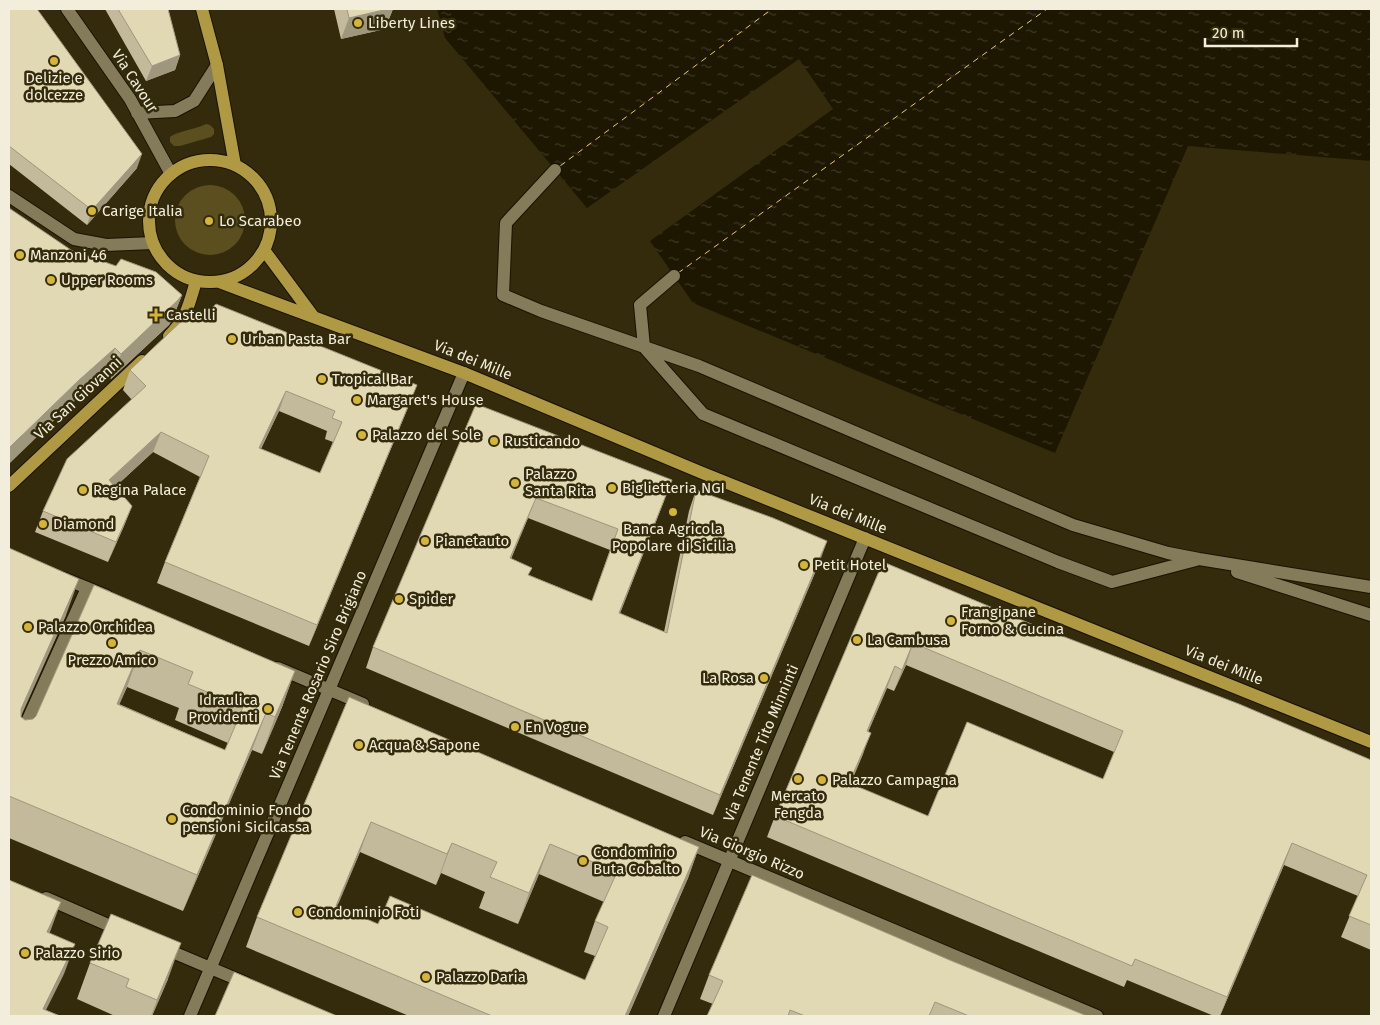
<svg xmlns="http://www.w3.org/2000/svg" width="1380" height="1025" viewBox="0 0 1380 1025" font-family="'Fira Sans',sans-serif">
<defs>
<pattern id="water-ripples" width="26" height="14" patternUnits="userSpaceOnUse" patternTransform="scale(1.25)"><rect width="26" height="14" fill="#1d1600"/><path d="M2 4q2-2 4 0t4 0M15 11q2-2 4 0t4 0" fill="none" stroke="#3e3825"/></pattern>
</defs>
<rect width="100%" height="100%" fill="#332b0b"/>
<path fill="#5c4f1f" d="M206 124 210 125 214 129V134L211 137 180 146H174L170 142V137C176 132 196 129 206 124Z
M175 220a35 35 0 1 1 70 0a35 35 0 1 1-70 0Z"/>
<path fill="url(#water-ripples)" d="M437 9H1371V161L1188 146 1055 453 693 303 650 241 833 109 799 59 587 208 445 38Z"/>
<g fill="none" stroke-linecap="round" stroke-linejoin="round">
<path stroke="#edce58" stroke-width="1" stroke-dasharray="6 5" stroke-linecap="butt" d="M560 166 772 9
M678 273 1047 9"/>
<defs>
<path id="minor" d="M67 9 130 99 171 174
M137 113 175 111 194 101 217 65
M555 170 506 223 503 295 541 311 699 366 1073 525 1168 553 1199 559 1371 587
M9 196 74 239 106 245 153 243
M674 276 640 305 644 347 703 414 1058 562 1112 582 1196 560
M1237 572 1371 615
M63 578 107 596
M278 668 363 704
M21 735 87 588
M685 842 1097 1016
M46 898 122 931
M163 948 246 983
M190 1016 464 373
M664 1016 865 538"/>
<path id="major" d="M202 9 217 65 235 165
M149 221a61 61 0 1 1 122 0a61 61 0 1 1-122 0Z
M264 250 313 316
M219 282 464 373 700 472 1371 742
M169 336C187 318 189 304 196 281
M9 486 142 361"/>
</defs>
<use href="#minor" stroke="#191300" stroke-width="14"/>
<use href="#major" stroke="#191300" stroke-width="14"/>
<use href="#minor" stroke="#847b5a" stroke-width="12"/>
<use href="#major" stroke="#af9943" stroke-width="12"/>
</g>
<path fill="#c2ba9b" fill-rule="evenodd" d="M9 9 137 168 87 225 9 164Z
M105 9H168L180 55 175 70 146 81Z
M334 9H393L385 29 341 39Z
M71 250 182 295 172 320 169 325 111 379 106 373 69 406 17 455Z
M201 318 409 405 309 646 157 583 165 562 200 477 153 452 115 487 132 506 124 526 108 562 35 532 43 511 132 400 123 390 130 370ZM279 411 327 431 325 439 333 442 320 473 261 449Z
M476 404 664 501 620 613 664 632 689 511 696 490 820 561 713 815 366 668 373 647ZM528 518 610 550 592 601 529 575 511 559Z
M9 548 66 615 21 715V717L25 720 33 719 36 716 94 585 295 671 282 707 262 754 252 750 183 911 9 838ZM127 687 179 708 175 720 228 743 225 750 119 704Z
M883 562 1036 626 1371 760V950L1341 937 1358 896 1284 865 1220 1016H1214L1127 980 1124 987 767 837 775 816ZM906 665 1114 752 1103 779 928 816 850 784 863 754 868 732 887 688 894 691Z
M349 697 699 847 688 878 628 1016H409L246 947 257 917ZM360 852 436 885 441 873 485 892 479 908 518 924 539 874 604 902 595 921 584 952 595 956 585 980 378 924 337 906Z
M952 961 1087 1016H707L713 1004 700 999 709 975Z
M90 963 168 979 152 1016H115L77 999Z"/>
<path fill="#9e977e" d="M388 9H393L385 29 341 39 349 18Z
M180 55 175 70 146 81 152 66Z
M142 154 137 168 87 225 92 210Z
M182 295 172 320 169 325 111 379 121 354Z
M115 348 106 373 69 406 9 464V448L78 381Z
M417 385 409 405 309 646 317 625Z
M286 391 279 411 251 468 259 448Z
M161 432 153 452 101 500 109 480Z
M672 480 664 501 612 634 619 613Z
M536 498 528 518 502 579 510 558Z
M132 506 124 526 108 562 116 542Z
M827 541 820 561 713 815 720 795Z
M79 579 66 615 9 743 21 709Z
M913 643 906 665 894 691 902 670Z
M140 650 127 687 104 740 117 704Z
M895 666 887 688 859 753 867 731Z
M295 671 282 707 262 754 275 717Z
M266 713 252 750 183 911 197 875Z
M871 733 863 754 842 805 849 783Z
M371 822 360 852 325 936 336 906Z
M452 843 441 873 436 885 447 854Z
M1292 843 1284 865 1220 1016 1227 997Z
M550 844 539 874 518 924 529 893Z
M699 847 688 878 628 1016H625Z
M61 902 50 932 36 962 47 932Z
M181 943 168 979 152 1016H151L157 1000Z
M75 944 64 974 43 1016V1009Z"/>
<path fill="#e1d8b4" stroke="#9e977e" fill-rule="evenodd" d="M9 9H37L142 154 92 210 9 146Z
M118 9H168L180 55 152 66Z
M347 9H388L349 18Z
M9 208 71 250 116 266 121 259 156 272 182 295 178 300 121 354 115 348 78 381 9 448Z
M216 304 417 385 317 625 165 562 209 456 161 432 109 480 132 506 116 542 43 511 67 459 146 386 130 370 188 315 192 310 201 318ZM286 391 335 411 332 418 342 422 320 473 259 448Z
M476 404 672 480 619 613 667 633 696 490 773 518 827 541 720 795 373 647ZM536 498 618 529 592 601 528 575 532 568 510 558Z
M9 548 79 579 21 709V717L25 720 33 719 36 716 94 585 295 671 275 717 266 713 197 875 9 796ZM140 650 193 672 188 684 243 707 225 750 117 704Z
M883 562 1036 626 1239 704 1371 760V925L1349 916 1367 875 1292 843 1227 997 1135 959 1132 966 775 816ZM913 643 1123 731 1103 779 967 722 928 816 849 783 871 733 867 731 895 666 902 670Z
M349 697 699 847 625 1016H492L257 917ZM371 822 447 854 452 843 497 862 490 877 529 893 550 844 617 872 595 921 608 927 585 980 390 896 378 924 336 906Z
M752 875 952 961 1087 1016H969L935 1002 929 1016H805L790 1010 788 1016H707L723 981 709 975Z
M9 880 61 902 47 932 75 944 43 1009 60 1016H9Z
M111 914 181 943 157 1000 126 987 129 979 90 963Z
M234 972 337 1016H215Z"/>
<g fill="#d5b535" stroke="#332b0b" stroke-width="2">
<circle cx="358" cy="23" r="5"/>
<circle cx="54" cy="61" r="5"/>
<circle cx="92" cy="211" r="5"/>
<circle cx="209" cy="221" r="5"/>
<circle cx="20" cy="255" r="5"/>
<circle cx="51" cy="280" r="5"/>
<path d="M153.5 307.5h5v5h5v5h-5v5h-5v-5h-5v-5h5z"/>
<circle cx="232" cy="339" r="5"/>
<circle cx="322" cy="379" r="5"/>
<circle cx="357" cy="400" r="5"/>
<circle cx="362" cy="435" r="5"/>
<circle cx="494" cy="441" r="5"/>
<circle cx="515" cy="483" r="5"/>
<circle cx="612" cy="488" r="5"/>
<circle cx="83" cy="490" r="5"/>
<circle cx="673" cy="512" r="5"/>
<circle cx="43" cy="524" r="5"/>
<circle cx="425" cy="541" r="5"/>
<circle cx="804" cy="565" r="5"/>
<circle cx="399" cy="599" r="5"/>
<circle cx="951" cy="621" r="5"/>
<circle cx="28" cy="627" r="5"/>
<circle cx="857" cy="640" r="5"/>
<circle cx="112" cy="643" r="5"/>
<circle cx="764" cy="678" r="5"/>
<circle cx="268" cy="709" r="5"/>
<circle cx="515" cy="727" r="5"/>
<circle cx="359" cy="745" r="5"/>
<circle cx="798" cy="779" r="5"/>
<circle cx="822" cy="780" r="5"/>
<circle cx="172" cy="819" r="5"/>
<circle cx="583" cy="861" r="5"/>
<circle cx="298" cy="912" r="5"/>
<circle cx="25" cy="953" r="5"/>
<circle cx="426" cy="977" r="5"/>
</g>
<g text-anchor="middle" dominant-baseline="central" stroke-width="5" stroke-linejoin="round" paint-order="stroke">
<g font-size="15" fill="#f3eedc" stroke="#332b0b" text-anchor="start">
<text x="368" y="23">Liberty Lines</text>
<text x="54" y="78" text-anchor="middle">Delizie e<tspan x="54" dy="17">dolcezze</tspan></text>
<text x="102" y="211">Carige Italia</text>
<text x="219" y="221">Lo Scarabeo</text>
<text x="30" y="255">Manzoni 46</text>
<text x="61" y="280">Upper Rooms</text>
<text x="166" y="315">Castelli</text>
<text x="242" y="339">Urban Pasta Bar</text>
<text x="332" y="379">Tropical Bar</text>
<text x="367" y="400">Margaret's House</text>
<text x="372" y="435">Palazzo del Sole</text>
<text x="504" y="441">Rusticando</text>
<text x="525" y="474">Palazzo<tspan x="525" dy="17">Santa Rita</tspan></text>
<text x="622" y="488">Biglietteria NGI</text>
<text x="93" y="490">Regina Palace</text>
<text x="53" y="524">Diamond</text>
<text x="673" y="529" text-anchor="middle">Banca Agricola<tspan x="673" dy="17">Popolare di Sicilia</tspan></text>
<text x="435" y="541">Pianetauto</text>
<text x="814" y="565">Petit Hotel</text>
<text x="409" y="599">Spider</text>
<text x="961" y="612">Frangipane<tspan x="961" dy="17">Forno &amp; Cucina</tspan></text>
<text x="38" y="627">Palazzo Orchidea</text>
<text x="867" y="640">La Cambusa</text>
<text x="112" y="660" text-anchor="middle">Prezzo Amico</text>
<text x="754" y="678" text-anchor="end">La Rosa</text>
<text x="258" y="700" text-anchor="end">Idraulica<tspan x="258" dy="17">Providenti</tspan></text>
<text x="525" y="727">En Vogue</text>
<text x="369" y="745">Acqua &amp; Sapone</text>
<text x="832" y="780">Palazzo Campagna</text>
<text x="798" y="796" text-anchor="middle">Mercato<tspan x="798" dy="17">Fengda</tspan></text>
<text x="182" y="810">Condominio Fondo<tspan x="182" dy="17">pensioni Sicilcassa</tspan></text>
<text x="593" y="852">Condominio<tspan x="593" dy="17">Buta Cobalto</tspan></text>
<text x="308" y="912">Condominio Foti</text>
<text x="35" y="953">Palazzo Sirio</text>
<text x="436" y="977">Palazzo Daria</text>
</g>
<g font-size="15" fill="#f3eedc" stroke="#332b0b">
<text transform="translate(135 81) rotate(57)">Via Cavour</text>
<text transform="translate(473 360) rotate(22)">Via dei Mille</text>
<text transform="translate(78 398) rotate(-43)">Via San Giovanni</text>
<text transform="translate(848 514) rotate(22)">Via dei Mille</text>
<text transform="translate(1224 665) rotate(22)">Via dei Mille</text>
<text transform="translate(318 675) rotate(-67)">Via Tenente Rosario Siro Brigiano</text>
<text transform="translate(761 743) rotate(-67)">Via Tenente Tito Minninti</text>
<text transform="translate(752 853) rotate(23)">Via Giorgio Rizzo</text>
</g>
</g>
<rect width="1380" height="1025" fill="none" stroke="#f3eedc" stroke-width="20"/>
<path d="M1205 38v8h92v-8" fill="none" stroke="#f3eedc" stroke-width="2.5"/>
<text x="1212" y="38" font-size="15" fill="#f3eedc" stroke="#332b0b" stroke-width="4" paint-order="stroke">20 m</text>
</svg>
